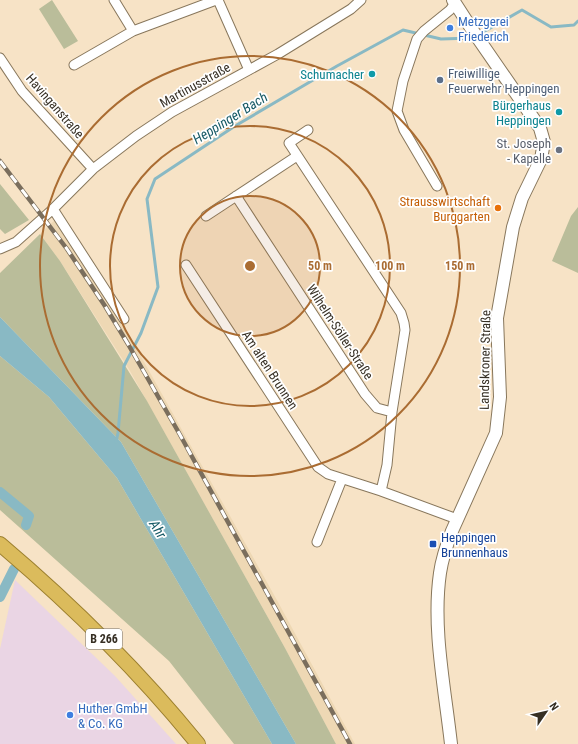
<svg xmlns="http://www.w3.org/2000/svg" width="578" height="744" viewBox="0 0 578 744" font-family="'Roboto Condensed',sans-serif">
<rect width="100%" height="100%" fill="#f7e3c6"/>
<path fill="#ead5e4" d="M15 580 115 676 176 744H0V649Z"/>
<path fill="#eed8b4" d="M56 219 111 305 143 360 278 602 355 744H336L285 648 130 371 60 261 40 234Z"/>
<path fill="#babd9a" d="M52 0 78 41 64 49 39 9Z
M0 184 29 220 5 234 0 229Z
M578 207V273L552 261 571 216Z
M40 234 60 261 147 401 285 648 336 744H296L121 442 0 317V273Z
M0 356 49 397 117 478 272 744H234L169 661 0 510Z"/>
<path fill="#89b9c4" d="M0 317 121 442 296 744H272L117 478 49 397 0 356Z"/>
<g fill="none" stroke-linecap="round" stroke-linejoin="round">
<path stroke="#89b9c4" stroke-width="3" d="M478 35 522 10 551 27 574 25 578 21
M116 442 118 433 124 366 141 333 158 287 147 199 155 179 235 126 337 66 403 30 441 39 473 38"/>
<path stroke="#89b9c4" stroke-width="10" d="M0 492 29 516 26 525
M0 597 14 569"/>
<defs>
<path id="minor" d="M114 0 133 31
M218 0 249 70
M0 58 22 91 93 169
M74 65 133 31 216 0
M308 130 289 143 401 313 404 323 405 330 392 412 387 465 381 491
M437 186 404 130 397 111 403 81 417 39 424 31 450 10 455 3
M236 196 365 394 377 408 392 412
M53 209 124 319
M206 216 297 156
M0 249 16 242 53 209 93 169 136 136 172 112 278 54 351 9 361 0
M186 265 318 467 328 474 381 491 457 519
M317 542 342 479"/>
<path id="secondary" d="M451 744C445 689 432 628 440 573 442 559 447 544 452 531L496 433 500 397 497 318 513 227 522 198 541 159 544 142 540 128 473 31 453 0"/>
<path id="trunk" d="M0 544C72 605 139 671 198 744"/>
</defs>
<use href="#minor" stroke="#88775c" stroke-width="11"/>
<use href="#secondary" stroke="#88775c" stroke-width="14"/>
<use href="#trunk" stroke="#9b7f2e" stroke-width="16"/>
<use href="#minor" stroke="#fff" stroke-width="9"/>
<use href="#secondary" stroke="#fff" stroke-width="12"/>
<use href="#trunk" stroke="#dbbb5c" stroke-width="14"/>
<defs>
<path id="rail" d="M0 161 67 249 105 306 128 344 179 433 350 744"/>
</defs>
<use href="#rail" stroke="#7a6e5d" stroke-width="4.5"/>
<use href="#rail" stroke="#fff" stroke-width="3" stroke-dasharray="9" stroke-linecap="butt"/>
</g>
<circle cx="250" cy="266" r="70" fill="#aa6c32" fill-opacity=".12"/>
<g fill="none" stroke="#aa6c32" stroke-width="2">
<circle cx="250" cy="266" r="70"/>
<circle cx="250" cy="266" r="140"/>
<circle cx="250" cy="266" r="210"/>
</g>
<g fill="#3f7fe0" stroke="#fff" stroke-width="1.5">
<circle cx="450" cy="28" r="4"/>
<circle cx="70" cy="715" r="4"/>
</g>
<g fill="#0f9aa8" stroke="#fff" stroke-width="1.5">
<circle cx="372" cy="74" r="4"/>
<circle cx="559" cy="112" r="4"/>
</g>
<circle fill="#5c6f8a" stroke="#fff" stroke-width="1.5" cx="440" cy="80" r="4"/>
<circle fill="#6b7280" stroke="#fff" stroke-width="1.5" cx="559" cy="150" r="4"/>
<circle fill="#e8710a" stroke="#fff" stroke-width="1.5" cx="498" cy="208" r="4"/>
<rect fill="#1a4fb4" stroke="#fff" stroke-width="1.5" x="429" y="540" width="8" height="8" rx="2"/>
<g text-anchor="middle" dominant-baseline="central" stroke-width="3.5" stroke-linejoin="round" paint-order="stroke">
<rect fill="#fff" stroke="#726d66" stroke-width="1" x="86" y="629" width="36" height="20" rx="3"/>
<g font-size="12" font-weight="bold" fill="#362f24">
<text x="104" y="639">B 266</text>
</g>
<g font-size="13" fill="#366cbe" stroke="#fff" text-anchor="start">
<text x="458" y="21">Metzgerei<tspan x="458" dy="15">Friederich</tspan></text>
<text x="78" y="708">Huther GmbH<tspan x="78" dy="15">&amp; Co. KG</tspan></text>
</g>
<g font-size="13" fill="#4e5e75" stroke="#fff" text-anchor="start">
<text x="448" y="73">Freiwillige<tspan x="448" dy="15">Feuerwehr Heppingen</tspan></text>
</g>
<g font-size="13" fill="#0d838f" stroke="#fff" text-anchor="end">
<text x="364" y="74">Schumacher</text>
<text x="551" y="105">Bürgerhaus<tspan x="551" dy="15">Heppingen</tspan></text>
</g>
<g font-size="13" fill="#362f24" stroke="#fff">
<text transform="translate(195 85) rotate(-29)">Martinusstraße</text>
<text transform="translate(55 106) rotate(49)">Havinganstraße</text>
<text transform="translate(340 332) rotate(57)">Wilhelm-Söller-Straße</text>
<text transform="translate(485 360) rotate(-89)">Landskroner Straße</text>
<text transform="translate(270 370) rotate(57)">Am alten Brunnen</text>
</g>
<g font-size="13" fill="#5b616d" stroke="#fff" text-anchor="end">
<text x="551" y="143">St. Joseph<tspan x="551" dy="15">- Kapelle</tspan></text>
</g>
<g font-size="13" fill="#c56008" stroke="#fff" text-anchor="end">
<text x="490" y="201">Strausswirtschaft<tspan x="490" dy="15">Burggarten</tspan></text>
</g>
<g font-size="13" fill="#164399" stroke="#fff" text-anchor="start">
<text x="441" y="537">Heppingen<tspan x="441" dy="15">Brunnenhaus</tspan></text>
</g>
<g font-size="14" font-style="italic" fill="#165965" stroke="#fff">
<text transform="translate(230 118) rotate(-32)">Heppinger Bach</text>
<text transform="translate(158 529) rotate(58)">Ahr</text>
</g>
</g>
<circle cx="250" cy="266" r="6" fill="#aa6c32" stroke="#fff" stroke-width="2"/>
<g font-size="12" text-anchor="middle" font-weight="bold" fill="#aa6c32" stroke="#fff" stroke-width="3.5" stroke-linejoin="round" paint-order="stroke">
<text x="320" y="270">50 m</text>
<text x="390" y="270">100 m</text>
<text x="460" y="270">150 m</text>
</g>
<g transform="translate(546 712) rotate(56)" stroke="#ffffff" stroke-width="3" paint-order="stroke">
<path d="M0-3L7 15L0 10L-7 15Z" fill="#362f24"/>
<text y="-6" font-size="11" font-weight="bold" text-anchor="middle" fill="#362f24">N</text>
</g>
</svg>
